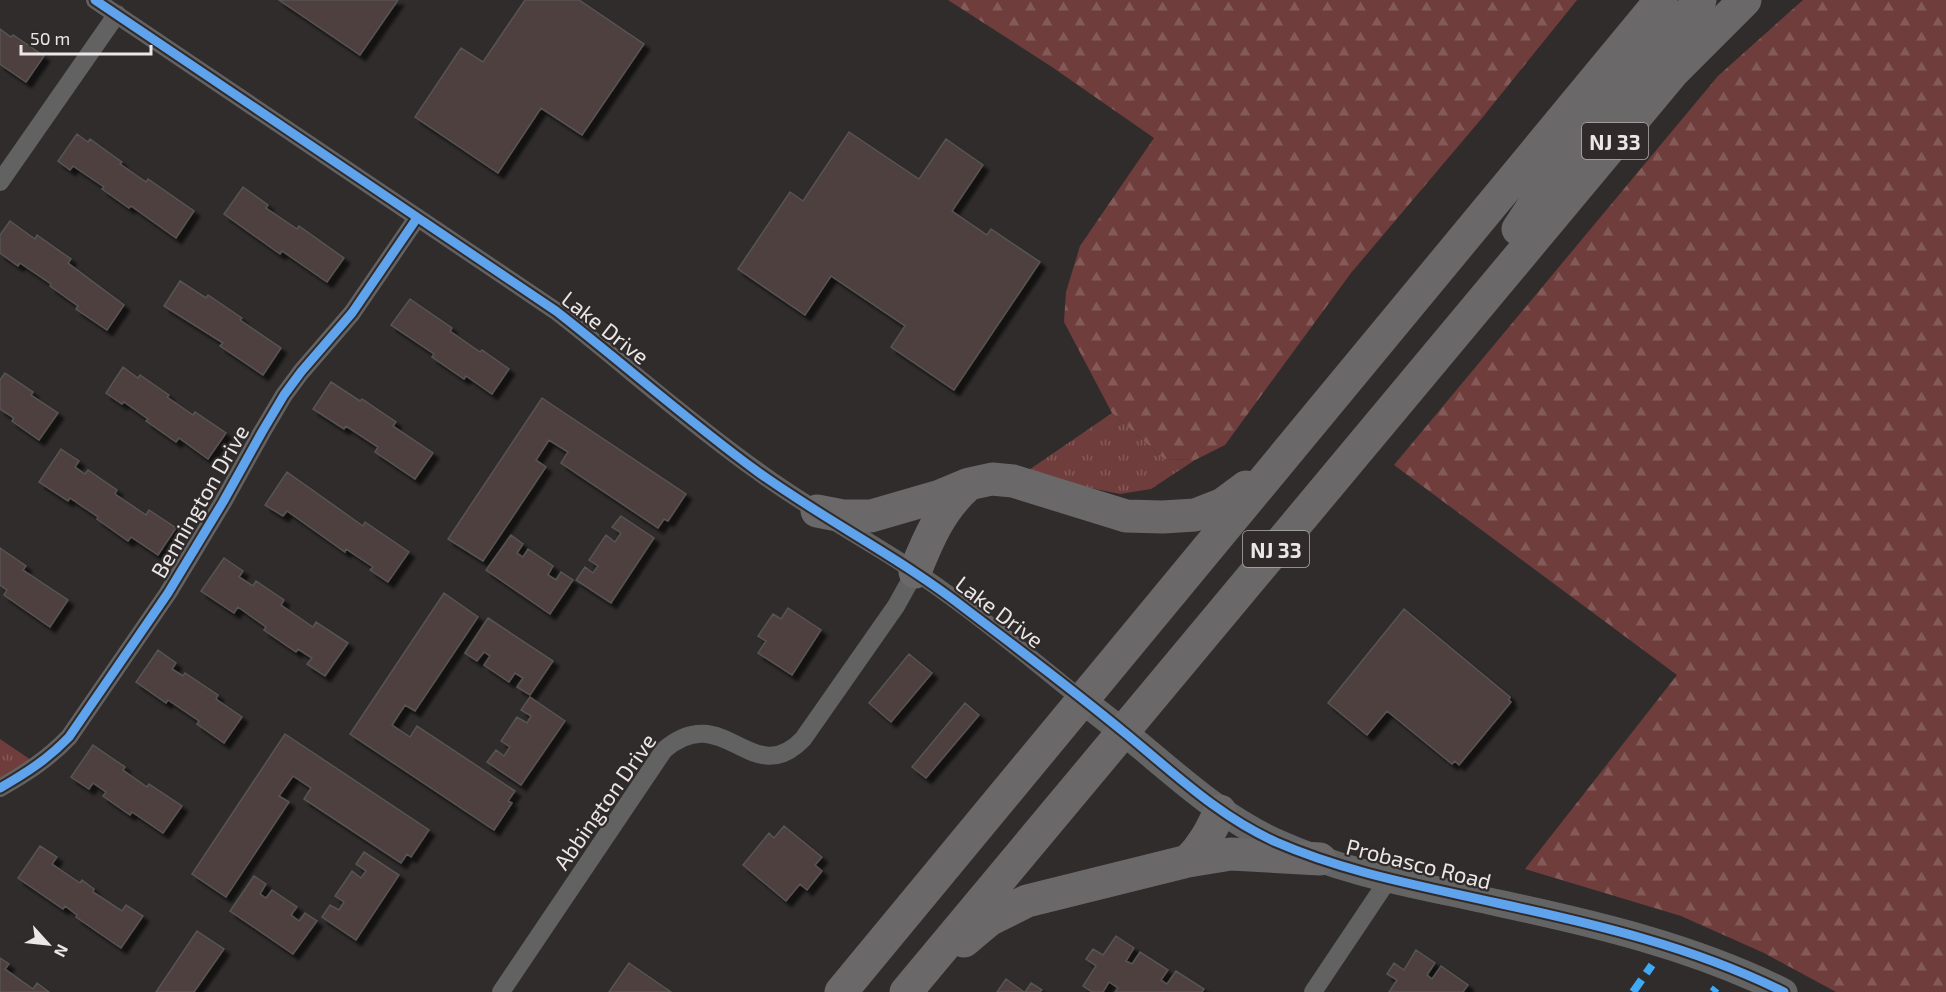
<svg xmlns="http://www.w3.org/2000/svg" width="1946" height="992" viewBox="0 0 1946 992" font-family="'Exo 2',sans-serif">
<defs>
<pattern id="grass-tufts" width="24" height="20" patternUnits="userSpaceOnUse" patternTransform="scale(1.5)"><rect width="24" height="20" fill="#6f3e3c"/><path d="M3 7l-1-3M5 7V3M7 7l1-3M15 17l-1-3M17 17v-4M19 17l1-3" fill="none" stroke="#845a58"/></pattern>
<pattern id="forest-firs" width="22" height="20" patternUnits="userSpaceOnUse" patternTransform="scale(1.5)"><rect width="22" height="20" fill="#6f3e3c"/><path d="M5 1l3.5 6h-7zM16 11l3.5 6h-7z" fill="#845a58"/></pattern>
<filter id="shadow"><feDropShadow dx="5.5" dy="5.5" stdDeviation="1.5" flood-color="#0009"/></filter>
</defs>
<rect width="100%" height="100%" fill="#2f2c2b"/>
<path fill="url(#grass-tufts)" d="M1112 413 1164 459 1195 460 1151 489 1120 494 1023 474Z
M0 739 31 760 0 779Z"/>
<path fill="url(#forest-firs)" d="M948 0H1577L1482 118 1351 273 1225 445 1195 460 1164 459 1112 413 1064 322 1066 292 1080 246 1154 138 1052 67Z
M1803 0H1946V992H1836L1764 953 1681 916 1525 869 1677 675 1394 465 1718 76Z"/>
<path fill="#503f3f" stroke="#575454" stroke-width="1.5" filter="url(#shadow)" d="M279 0H398L360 55Z
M525 0H579L644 44 582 135 541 108 498 173 415 117 461 48 483 62Z
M0 29 11 37 13 35 44 56 26 82 0 64Z
M849 132 919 179 946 139 983 165 952 211 987 235 991 229 1040 262 954 390 891 347 905 326 831 276 805 315 738 269 790 192 803 201Z
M77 134 88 142 90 139 122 162 120 164 146 182 148 179 194 211 176 238 131 206 129 208 102 189 104 187 73 166 70 170 58 161Z
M243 187 268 205 266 208 297 229 299 226 344 258 327 282 282 251 280 254 224 214Z
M10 221 35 239 37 235 71 259 68 263 124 305 107 330 76 309 78 306 50 286 51 284 20 263 18 266 0 253V235Z
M180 281 206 298 208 295 242 318 240 320 281 348 263 375 220 346 223 343 164 306Z
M410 299 452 328 450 331 480 352 482 350 509 369 492 394 466 376 464 379 432 357 434 354 391 325Z
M123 367 138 378 140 375 169 395 167 397 193 415 195 412 226 433 208 459 179 438 176 442 146 421 148 419 124 402 122 404 106 393Z
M5 373 33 392 31 395 58 413 39 440 12 421 14 418 0 409V380Z
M331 382 360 401 362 399 396 422 393 426 433 453 415 479 375 452 378 447 346 426 344 429 313 409Z
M542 398 686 494 668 521 664 519 658 528 561 463 568 452 549 440 536 460 546 467 483 561 448 539Z
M61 449 79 461 75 467 85 474 88 470 117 490 115 494 146 515 149 510 176 528 158 555 131 537 128 541 97 519 98 517 70 498 68 501 39 482Z
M287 472 363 526 365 522 409 552 388 582 370 570 373 567 346 549 345 552 287 511 283 516 265 505Z
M621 516 654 538 611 603 576 580 585 567 593 573 598 566 589 560 606 535 615 542 621 533 612 527Z
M511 535 523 544 517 553 523 557 528 549 553 566 548 575 556 580 561 572 573 580 550 614 486 570Z
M0 548 26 566 23 570 68 600 50 627 4 595 7 590 0 585Z
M224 558 243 571 239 577 253 586 256 581 284 600 281 605 313 627 316 622 348 643 325 676 307 664 312 658 298 649 296 652 264 630 266 627 238 607 234 613 201 591Z
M444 593 478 617 415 711 405 705 392 725 410 737 417 726 515 791 508 801 512 803 494 830 350 734Z
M788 608 821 630 792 675 758 653 766 641 758 636 773 614 781 619Z
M1404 609 1510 697 1509 700 1511 702 1459 765 1455 761 1452 764 1387 711 1367 735 1328 703Z
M488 618 553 661 530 695 517 687 523 678 515 673 509 682 484 665 490 656 484 652 477 661 465 653Z
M158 650 176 663 172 669 183 676 185 673 218 695 216 699 242 717 224 743 197 724 199 721 168 700 166 703 136 682Z
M909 654 932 673 891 722 869 703Z
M530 697 565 721 521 785 487 762 496 750 504 756 510 747 501 741 517 717 527 723 531 716 521 710Z
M965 703 979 715 926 778 912 767Z
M285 734 429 830 411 857 407 854 401 863 304 799 311 788 293 776 279 796 289 802 226 897 192 874Z
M93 745 125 767 123 770 147 787 149 784 182 806 163 833 132 812 130 815 103 796 106 792 93 783 89 789 71 777Z
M784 826 822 857 815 865 822 871 807 890 800 884 786 901 743 865 769 833 774 838Z
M40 846 57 857 52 864 80 883 82 880 94 889 93 892 122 911 126 905 143 916 121 948 76 917 77 915 65 906 63 909 18 878Z
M364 852 399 875 356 940 322 917 330 905 339 910 344 902 335 896 352 871 361 878 366 871 356 864Z
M254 876 266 884 260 894 266 898 272 890 297 907 291 915 299 921 305 913 317 921 293 954 230 911Z
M197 931 224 949 194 992H156Z
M1116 936 1134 948 1126 961 1132 964 1140 952 1168 970 1161 980 1167 984 1176 971 1204 989 1202 992H1115L1118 988 1109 982 1103 992H1092L1083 986 1096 966 1086 959 1093 949 1103 955Z
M1416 950 1435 963 1427 975 1432 979 1441 966 1468 985 1463 992H1389L1397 980 1387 974 1394 963 1404 970Z
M0 958 9 964 5 969 33 989 37 983 49 992H0Z
M629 963 671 992H609Z
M1006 979 1024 992H997Z
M1031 983 1042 990 1040 992H1025Z"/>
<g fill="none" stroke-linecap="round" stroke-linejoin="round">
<path stroke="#626262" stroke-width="18" d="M95 0 556 311C624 364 688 422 759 472 809 509 865 538 916 572 974 611 1028 656 1082 700
M0 182 117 14
M0 788C26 773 48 759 69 737L168 593 223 502 262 432 284 395 301 372 352 313 417 218
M501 992 664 750C724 698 752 792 803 739L896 606 915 572
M1313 992 1388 880"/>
<path stroke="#656465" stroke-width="27" d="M1082 700C1102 716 1123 731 1143 748 1185 783 1225 819 1276 842 1346 874 1423 886 1498 903 1596 924 1694 947 1784 992"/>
<path stroke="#6a6868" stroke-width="33" d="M1518 229 1549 182 1700 0
M817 511 843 516H871L940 496 969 484 992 479 1013 481 1126 516 1163 517 1195 515 1223 504 1246 487
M915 572C928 539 941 509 967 486
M1188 861C1203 846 1211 831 1220 811
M964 941 989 920 1027 901 1188 861 1231 854 1320 859
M841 992 1661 0
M906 992 1674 71 1745 0"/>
<path stroke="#3fa9f5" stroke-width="8" stroke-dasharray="15 8" stroke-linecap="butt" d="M1633 992 1652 965
M1713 992 1716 988"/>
<defs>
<path id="cycleway" d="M95 0 556 311C624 364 688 421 758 472 826 521 901 558 967 610 1020 650 1074 691 1125 733 1174 773 1218 816 1276 842 1347 873 1422 886 1497 903 1595 924 1694 947 1784 992
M0 788C26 773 48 759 69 737L168 593 223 502 262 432 284 395 301 372 352 313 417 218"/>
</defs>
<use href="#cycleway" stroke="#302b2a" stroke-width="13"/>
<use href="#cycleway" stroke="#60a3ed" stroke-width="9"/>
</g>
<g text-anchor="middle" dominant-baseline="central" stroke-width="4.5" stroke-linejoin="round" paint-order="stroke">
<g fill="#302b2a" stroke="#b3afae" stroke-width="1.5">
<rect x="1582" y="123" width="66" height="36" rx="4.5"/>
<rect x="1243" y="531" width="66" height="36" rx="4.5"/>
</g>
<g font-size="21" font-weight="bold" fill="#ebe7e6">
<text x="1615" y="141">NJ 33</text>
<text x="1276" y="549">NJ 33</text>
</g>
<g font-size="22" fill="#ebe7e6" stroke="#302b2a">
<text transform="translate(606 327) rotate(38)">Lake Drive</text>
<text transform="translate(199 501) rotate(-60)">Bennington Drive</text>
<text transform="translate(1000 611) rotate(37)">Lake Drive</text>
<text transform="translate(604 801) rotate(-55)">Abbington Drive</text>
<text transform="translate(1419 863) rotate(14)">Probasco Road</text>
</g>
</g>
<g transform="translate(48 944) rotate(117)" stroke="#302b2a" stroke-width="4.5" paint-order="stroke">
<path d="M0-4.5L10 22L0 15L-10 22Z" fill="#ebe7e6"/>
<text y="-9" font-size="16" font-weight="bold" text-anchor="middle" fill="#ebe7e6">N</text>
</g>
<path d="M21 45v9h130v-9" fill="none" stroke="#ebe7e6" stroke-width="3"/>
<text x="30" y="45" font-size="18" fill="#ebe7e6" stroke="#302b2a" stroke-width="4.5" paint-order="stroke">50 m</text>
</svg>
